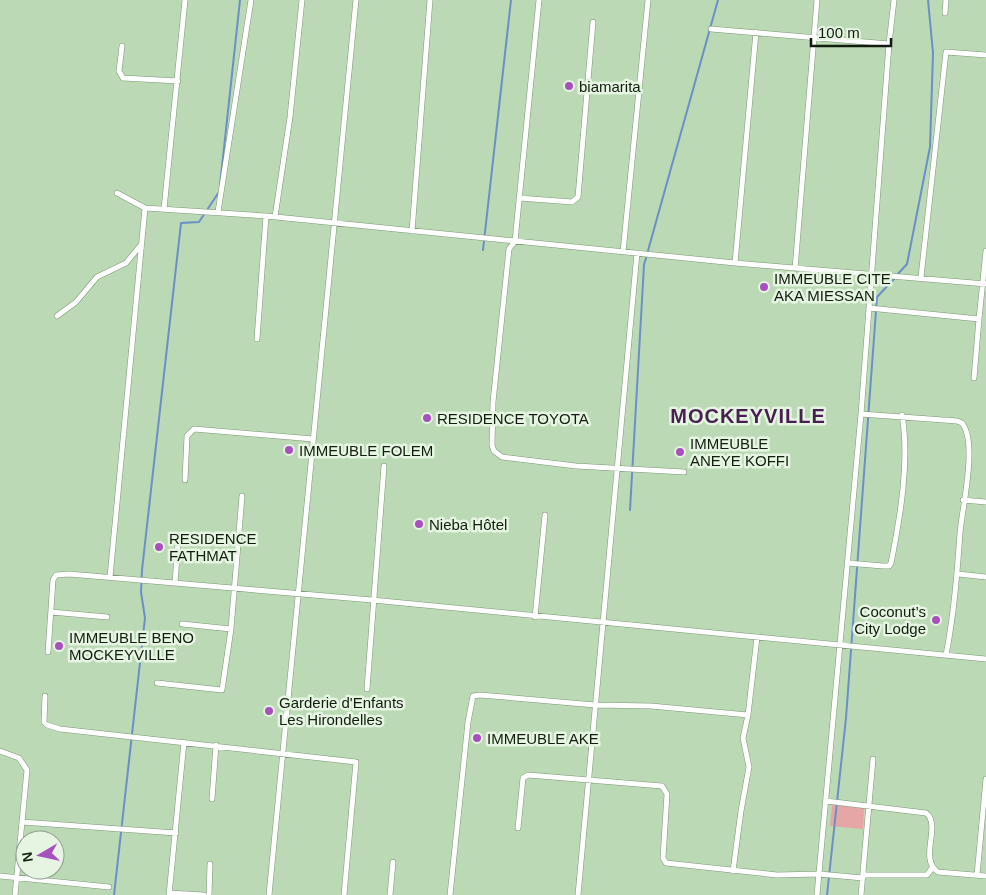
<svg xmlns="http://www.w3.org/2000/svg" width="986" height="895" viewBox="0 0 986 895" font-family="Helvetica,sans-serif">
<rect width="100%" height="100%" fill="#bbd9b4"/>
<path fill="#e5a6a5" d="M832 805 864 808 863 829 830 826Z"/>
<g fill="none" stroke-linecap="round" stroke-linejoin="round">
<path stroke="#6a8fc9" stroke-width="2" d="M220 185 240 0
M483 250 511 0
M897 275 907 264 930 147 933 53 928 0
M630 510 644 265 718 0
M114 895 145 618 141 592 142 570 181 223 199 222 219 192
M827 895 846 718 877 297 894 279"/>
<defs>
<path id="minor" d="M539 0 515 241 509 249 493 402 492 445 494 451 502 457 576 466 684 472
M945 13 946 0
M711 29 889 44 894 0
M122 46 119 71 123 78 178 81
M117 193 145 208 266 216 735 263 986 284
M519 198 572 202 578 197 593 22
M164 209 185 0
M218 212 251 0
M275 217 290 117 302 0
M412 231 430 0
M623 252 648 0
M735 263 756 32
M795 269 817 0
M921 277 946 52 986 55
M869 308 979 319 986 251
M57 316 76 302 97 277 126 263 140 246
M257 339 266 216
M974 378 979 319
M861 414 957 421 962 423C978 443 962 508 960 533 957 575 954 614 946 655
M185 480 187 436 194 429 313 439
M963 500 986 502
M847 563 883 566H889L891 563C900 518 910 461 902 415
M958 574 986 577
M110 577 145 208
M175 583 178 543
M51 612 107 617
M535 617 545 515
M182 624 231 629
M48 652 53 580 56 575 69 574 372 600 986 659
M157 683 222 690 231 629 242 496
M367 689 384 466
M45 696 44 722 47 725 60 729 356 762 344 895
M0 751 19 758 27 770 15 895
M212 799 216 745
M826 801 926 813C942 825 918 859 938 872L986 876
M22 822 176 833
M518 828 523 778 528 775 662 786 667 794 663 858 666 863 777 875 819 874 863 878
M733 871 741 811 749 767 743 738 748 715
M864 875H927L932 868
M977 875 986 779
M0 876 109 887
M169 893 204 895
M169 895 184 742
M209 895 210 864
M269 895 356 0
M390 895 393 862
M450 895 468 722 473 696 480 695 595 705 651 706 748 715 757 637
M578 895 637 253
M817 895 861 414 889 44
M861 895 873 759"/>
</defs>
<use href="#minor" stroke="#7c9875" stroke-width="6"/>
<use href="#minor" stroke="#fff" stroke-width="5"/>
</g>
<g fill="#a850be" stroke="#e6f5e2" stroke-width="2">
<circle cx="569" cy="86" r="5"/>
<circle cx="764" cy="287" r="5"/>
<circle cx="427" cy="418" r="5"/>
<circle cx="289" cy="450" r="5"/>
<circle cx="680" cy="452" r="5"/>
<circle cx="419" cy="524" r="5"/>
<circle cx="159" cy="547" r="5"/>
<circle cx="936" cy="620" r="5"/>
<circle cx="59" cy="646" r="5"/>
<circle cx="269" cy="711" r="5"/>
<circle cx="477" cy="738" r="5"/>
</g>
<g text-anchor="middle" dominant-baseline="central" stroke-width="5" stroke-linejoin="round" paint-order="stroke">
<g font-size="15" fill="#121d0f" stroke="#e6f5e2" text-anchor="start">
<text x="579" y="86">biamarita</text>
<text x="774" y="278">IMMEUBLE CITE<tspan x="774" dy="17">AKA MIESSAN</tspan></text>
<text x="437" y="418">RESIDENCE TOYOTA</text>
<text x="690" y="443">IMMEUBLE<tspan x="690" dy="17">ANEYE KOFFI</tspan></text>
<text x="299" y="450">IMMEUBLE FOLEM</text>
<text x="429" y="524">Nieba Hôtel</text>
<text x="169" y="538">RESIDENCE<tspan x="169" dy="17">FATHMAT</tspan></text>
<text x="926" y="611" text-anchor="end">Coconut’s<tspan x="926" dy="17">City Lodge</tspan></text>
<text x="69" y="637">IMMEUBLE BENO<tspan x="69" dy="17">MOCKEYVILLE</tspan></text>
<text x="279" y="702">Garderie d'Enfants<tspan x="279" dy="17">Les Hirondelles</tspan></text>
<text x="487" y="738">IMMEUBLE AKE</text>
</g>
<g font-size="20" font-weight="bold" letter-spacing="1" fill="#491f53" stroke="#e6f5e2">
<text x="748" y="416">MOCKEYVILLE</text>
</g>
</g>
<g transform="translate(40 855) rotate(261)"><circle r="24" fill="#e6f5e2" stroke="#919f8e"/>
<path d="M0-4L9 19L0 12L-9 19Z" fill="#a850be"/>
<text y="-8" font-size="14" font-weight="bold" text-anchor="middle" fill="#121d0f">N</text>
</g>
<path d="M811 38v8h80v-8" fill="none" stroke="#121d0f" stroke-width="2.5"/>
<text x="818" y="38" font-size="15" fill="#121d0f" stroke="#e6f5e2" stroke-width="4" paint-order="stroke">100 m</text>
</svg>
